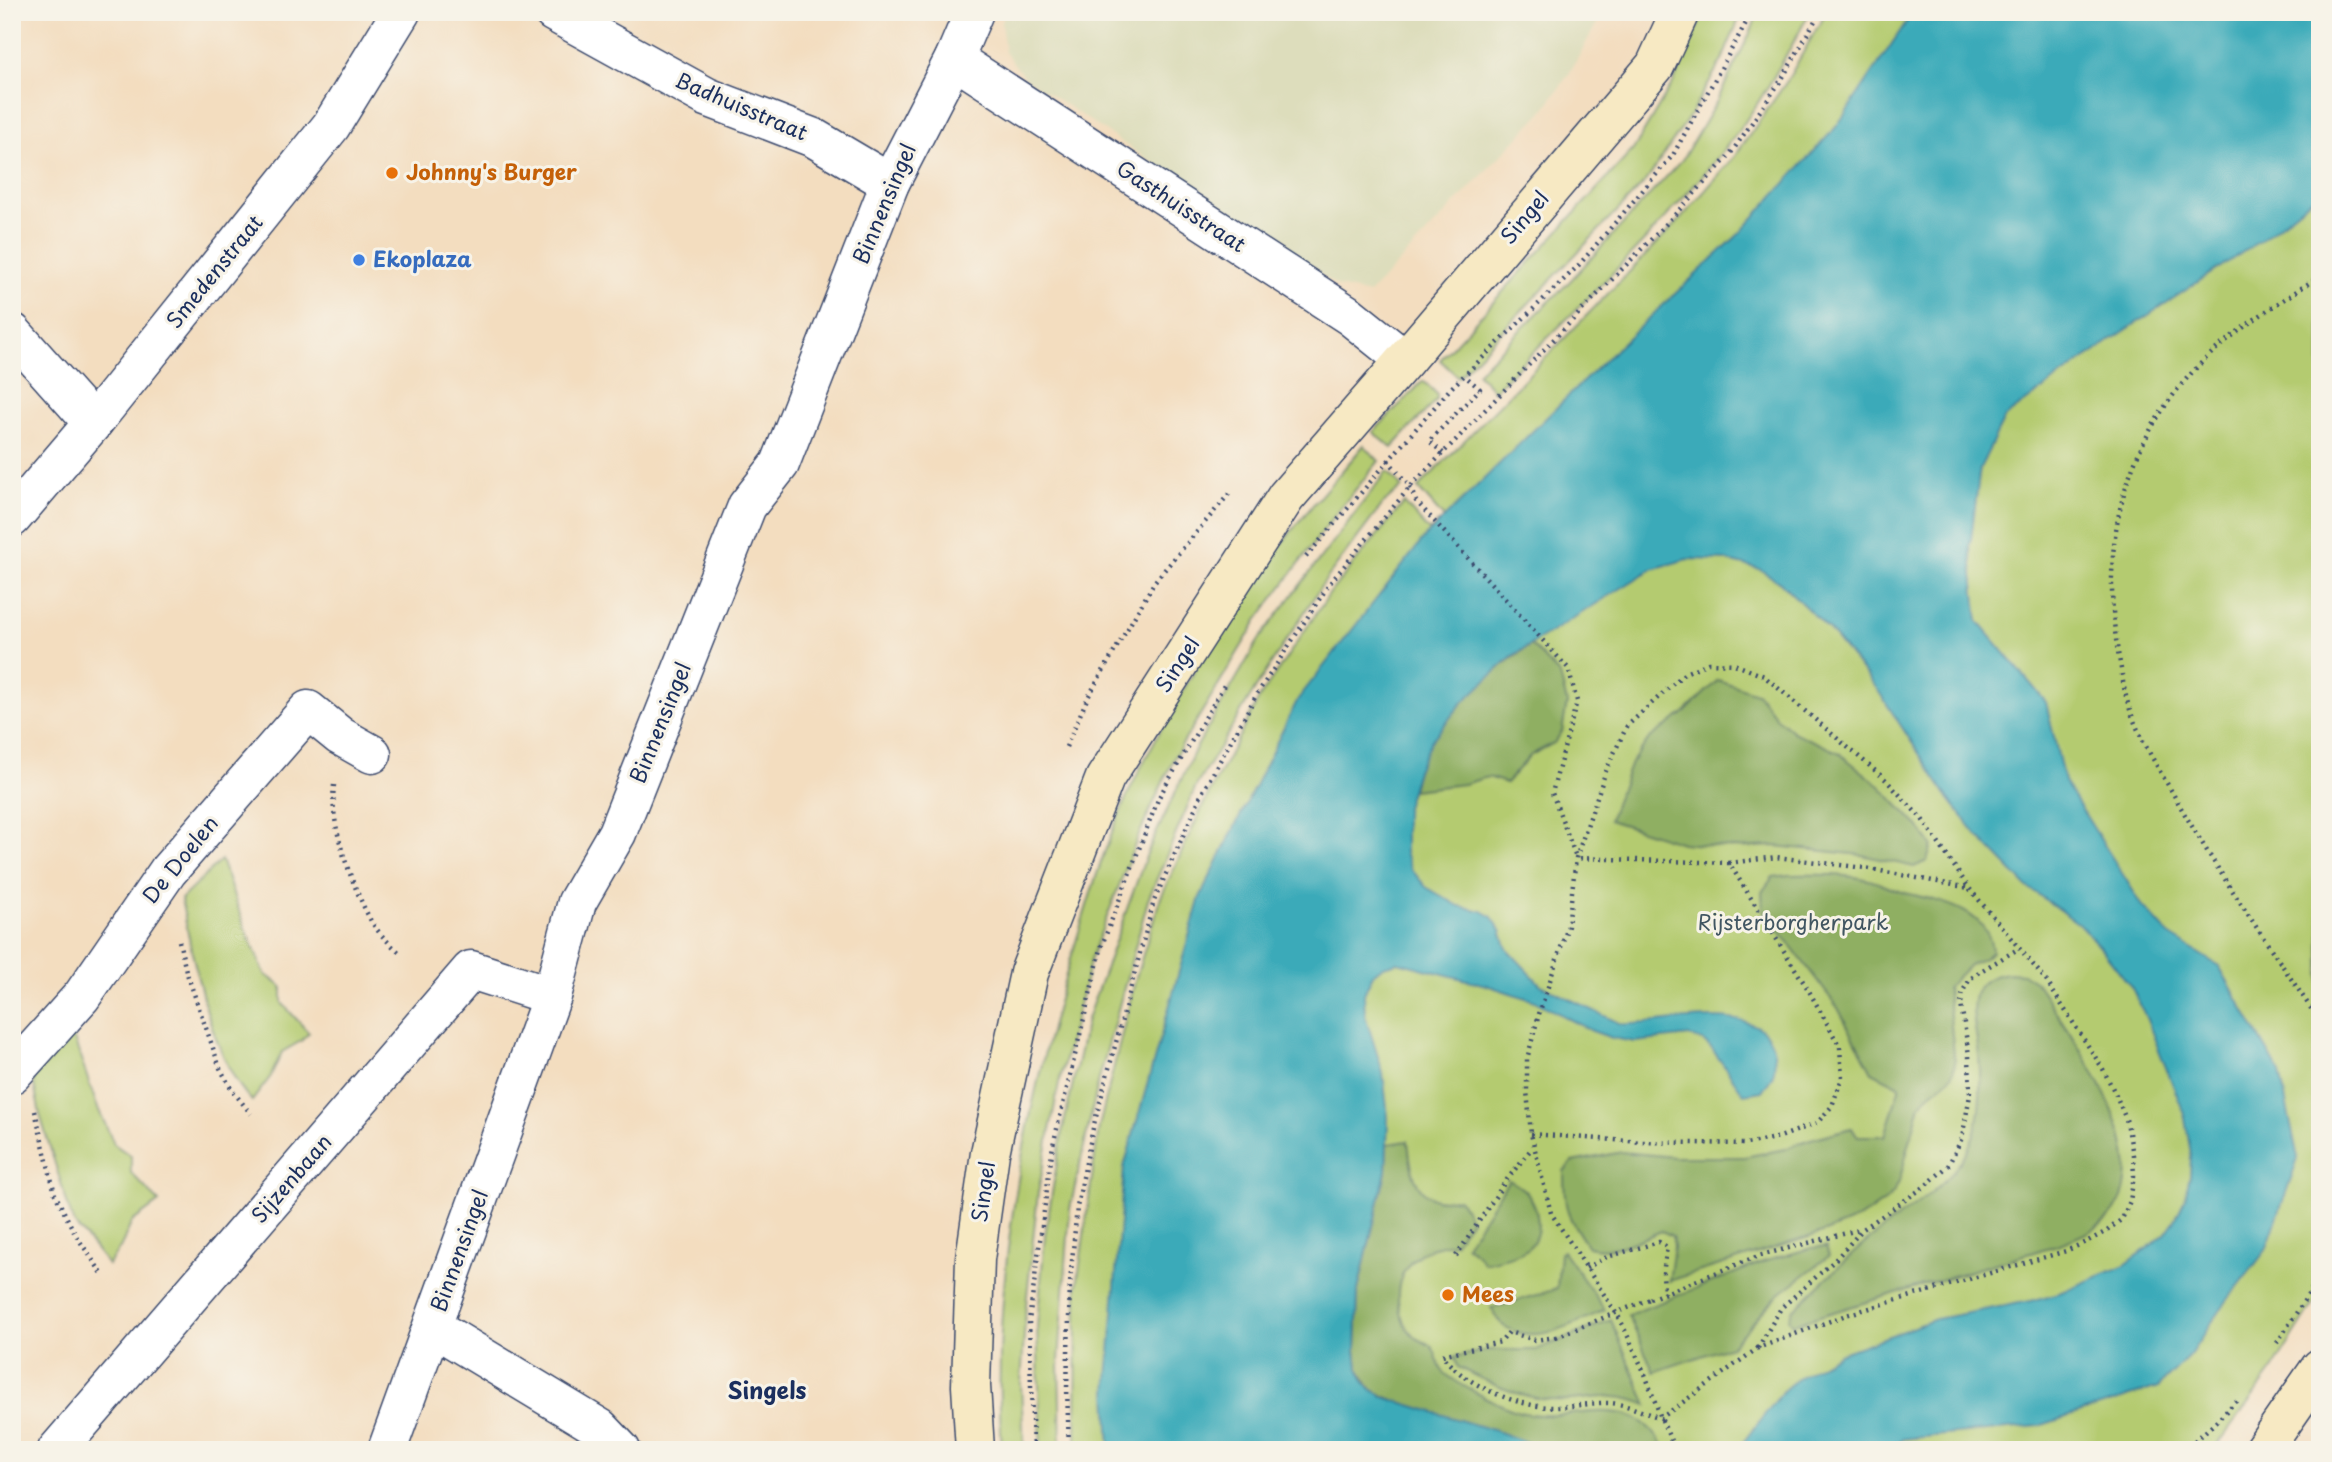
<svg xmlns="http://www.w3.org/2000/svg" width="2332" height="1462" viewBox="0 0 2332 1462" font-family="'Playpen Sans',sans-serif">
	<style>
		.built { fill: #ddddbc }
		.green { fill: #b4cb70; stroke: #687d67; stroke-width: 2 }
		.forest { fill: #8faf62; stroke: #556f60; stroke-width: 2 }
		.water { fill: #3aaab9; stroke: #2a6c8c; stroke-width: 2 }
		.lines { fill: none; stroke-linecap: round; stroke-linejoin: round }
		.street-casing { stroke: #3b496d; stroke-width: 41 }
		.secondary-casing { stroke: #3b496d; stroke-width: 41 }
		.path { stroke: #3b496d; stroke-width: 4.5; stroke-dasharray: 2 5; stroke-linecap: butt }
		.street { stroke: #fff; stroke-width: 38 }
		.secondary { stroke: #f7e9c3; stroke-width: 38 }
		.path-bridge { stroke: #3b496d; stroke-width: 4.5; stroke-dasharray: 2 5; stroke-linecap: butt }
		.food-dot { fill: #e8710a; stroke: #f7f3e8; stroke-width: 2.5 }
		.shop-dot { fill: #3f7fe0; stroke: #f7f3e8; stroke-width: 2.5 }
		.labels { text-anchor: middle; stroke-width: 6; stroke-linejoin: round; paint-order: stroke }
		.street-label { font-size: 21px; fill: #1b2f5e; stroke: #f7f3e8 }
		.food-label { font-size: 21px; font-weight: bold; fill: #c56008; stroke: #f7f3e8; text-anchor: start }
		.shop-label { font-size: 21px; font-weight: bold; fill: #366cbe; stroke: #f7f3e8; text-anchor: start }
		.park-label { font-size: 21px; fill: #415662; stroke: #f7f3e8 }
		.neighbourhood-label { font-size: 23px; font-weight: bold; fill: #1b2f5e; stroke: #f7f3e8 }
	</style>
	<rect width="100%" height="100%" fill="#f7f3e8"/>
	<filter id="ink" filterUnits="userSpaceOnUse"><feTurbulence type="fractalNoise" baseFrequency=".0143" numOctaves="2"/><feDisplacementMap in="SourceGraphic" scale="14" xChannelSelector="R" yChannelSelector="G"/><feConvolveMatrix kernelMatrix="1 2 1 2 8 2 1 2 1" color-interpolation-filters="sRGB"/></filter>
	<filter id="wash" filterUnits="userSpaceOnUse"><feTurbulence type="fractalNoise" baseFrequency=".00686" numOctaves="4" result="noise"/><feDisplacementMap in="SourceGraphic" scale="28" xChannelSelector="R" yChannelSelector="G"/><feGaussianBlur stdDeviation="1.57" result="paint"/><feColorMatrix in="noise" values="0 0 0 0 0 0 0 0 0 0 0 0 0 0 0 0 0 1.4 0 .05"/><feComposite in="paint" operator="in"/></filter>
	<g filter="url(#wash)">
		<rect width="100%" height="100%" fill="#f3ddbf"/>
		<path class="built" d="M 1006,12 L 1603,12 L 1569,74 L 1543,111 L 1369,294 L 1339,287 L 1024,77 L 1005,52 L 1001,23 Z"/>
		<g class="green">
			<path d="M 1704,12 L 1742,12 L 1723,58 L 1689,117 L 1647,180 L 1458,377 L 1440,360 L 1633,150 L 1674,81 Z"/>
			<path d="M 1758,12 L 1810,12 C 1784,60 1757,110 1722,152 C 1653,238 1572,313 1494,391 L 1477,373 L 1570,281 L 1682,160 L 1717,101 L 1752,29 Z"/>
			<path d="M 1826,12 L 2320,12 L 2320,1294 L 2271,1372 L 2214,1450 L 1076,1450 L 1077,1286 L 1099,1127 L 1136,977 L 1160,899 L 1206,799 L 1260,697 L 1332,590 L 1404,503 L 1429,531 L 1444,518 L 1418,488 L 1678,222 L 1735,156 L 1787,81 Z"/>
			<path d="M 1423,381 L 1437,394 L 1437,399 L 1392,448 L 1373,432 Z"/>
			<path d="M 1364,445 L 1379,461 L 1337,512 L 1258,619 L 1174,758 L 1138,837 L 1091,958 L 1059,1083 L 1038,1193 L 1026,1305 L 1021,1383 L 1024,1450 L 1002,1450 C 990,1290 1024,1114 1070,961 C 1085,913 1099,862 1119,815 C 1133,780 1152,745 1171,712 C 1206,648 1247,586 1293,529 C 1316,500 1341,473 1364,445 Z"/>
			<path d="M 1387,471 L 1402,487 L 1383,504 L 1322,585 L 1255,689 L 1196,786 L 1148,900 L 1099,1079 L 1070,1209 L 1059,1361 L 1061,1450 L 1041,1450 L 1037,1326 L 1045,1235 L 1062,1133 L 1087,1019 L 1148,851 L 1196,748 L 1260,638 Z"/>
			<path d="M 221,860 L 248,936 L 265,974 L 282,987 L 282,1003 L 309,1033 L 301,1041 L 282,1052 L 271,1076 L 252,1101 C 210,1058 193,957 181,899 Z"/>
			<path d="M 71,1030 L 97,1106 L 114,1144 L 131,1156 L 131,1173 L 159,1202 L 132,1222 L 121,1246 L 108,1265 L 73,1222 L 40,1115 L 31,1069 Z"/>
		</g>
		<g class="forest">
			<path d="M 1531,645 L 1560,675 L 1567,703 L 1562,732 L 1554,743 L 1531,755 L 1506,783 L 1488,777 L 1464,784 L 1412,790 C 1415,778 1418,765 1423,753 C 1441,717 1497,666 1531,645 Z"/>
			<path d="M 1718,680 L 1757,693 L 1777,718 L 1793,732 L 1838,752 L 1880,786 L 1916,824 L 1932,845 L 1927,861 L 1914,867 L 1862,855 L 1775,846 L 1734,848 L 1682,843 L 1609,820 L 1631,763 L 1650,738 L 1684,713 Z"/>
			<path d="M 1788,875 C 1814,875 1844,873 1869,880 C 1881,883 1893,890 1905,893 C 1938,901 1990,909 1992,952 L 1983,959 L 1969,965 L 1947,987 L 1955,1063 C 1952,1088 1933,1085 1920,1105 L 1899,1182 L 1894,1192 L 1886,1200 L 1860,1218 L 1825,1232 L 1669,1281 L 1674,1246 L 1672,1236 L 1662,1231 C 1637,1240 1615,1254 1588,1247 C 1566,1215 1564,1210 1564,1171 L 1572,1162 L 1622,1152 L 1675,1157 L 1744,1157 L 1785,1149 L 1807,1140 L 1851,1128 L 1858,1136 L 1885,1136 L 1900,1086 L 1872,1072 L 1838,1008 L 1763,909 L 1762,892 L 1773,877 Z"/>
			<path d="M 2010,973 L 2023,974 L 2036,982 C 2069,1034 2164,1155 2111,1215 C 2098,1230 2077,1237 2060,1244 L 1793,1324 L 1789,1319 L 1792,1311 C 1818,1287 1843,1261 1870,1239 C 1906,1209 1954,1186 1972,1140 C 1981,1117 1981,1081 1979,1056 C 1976,1022 1957,977 2010,973 Z"/>
			<path d="M 1408,1141 C 1410,1161 1412,1192 1436,1199 C 1442,1201 1452,1199 1459,1199 L 1471,1220 L 1454,1243 C 1434,1245 1416,1252 1405,1270 C 1393,1289 1397,1319 1413,1335 C 1418,1340 1426,1342 1431,1346 C 1437,1352 1437,1364 1442,1370 C 1451,1382 1500,1405 1516,1411 C 1570,1428 1631,1383 1665,1450 L 1547,1450 L 1404,1405 L 1372,1390 L 1358,1368 L 1356,1350 L 1358,1290 L 1386,1171 L 1387,1144 Z"/>
			<path d="M 1509,1180 C 1516,1184 1522,1187 1527,1193 C 1539,1208 1544,1236 1527,1249 C 1517,1257 1497,1259 1484,1263 L 1476,1253 L 1466,1245 Z"/>
			<path d="M 1826,1247 L 1829,1256 L 1778,1295 L 1731,1346 L 1654,1372 L 1628,1315 L 1763,1262 L 1811,1248 Z"/>
			<path d="M 1563,1251 L 1605,1310 C 1575,1323 1536,1347 1504,1326 C 1499,1322 1495,1314 1491,1308 L 1557,1289 L 1560,1253 Z"/>
			<path d="M 1611,1320 L 1647,1405 C 1608,1388 1588,1403 1550,1400 C 1517,1397 1487,1382 1458,1367 L 1454,1357 L 1490,1350 L 1536,1350 Z"/>
		</g>
		<path class="water" d="M 1913,12 L 2320,12 L 2320,192 L 2261,240 L 2111,340 L 2005,417 L 1980,468 L 1970,546 L 1978,621 L 2046,702 L 2064,781 L 2142,905 L 2169,935 L 2219,966 L 2280,1073 L 2298,1158 L 2266,1250 L 2220,1310 L 2190,1355 L 2158,1387 L 2039,1426 L 1903,1439 L 1886,1450 L 1737,1450 L 1784,1390 L 1799,1377 L 1839,1354 L 1936,1319 L 2030,1301 L 2059,1293 L 2125,1265 L 2145,1250 L 2165,1234 L 2175,1220 L 2185,1199 L 2190,1175 L 2191,1154 L 2184,1113 L 2145,1015 L 2132,988 L 2100,947 L 2079,924 L 2026,886 L 1978,836 L 1948,798 L 1875,686 L 1829,630 L 1782,584 L 1759,569 L 1725,560 L 1688,559 L 1652,569 L 1511,657 L 1462,703 L 1431,741 L 1417,770 L 1405,811 L 1405,852 L 1411,869 L 1426,887 L 1459,906 L 1482,911 L 1491,916 L 1501,930 L 1507,949 L 1541,985 L 1621,1024 C 1656,1027 1768,996 1774,1052 C 1776,1072 1774,1076 1762,1091 L 1744,1094 L 1712,1049 L 1703,1041 L 1690,1036 L 1635,1042 L 1612,1038 L 1592,1031 L 1535,1001 L 1486,985 L 1409,965 L 1398,962 L 1383,966 L 1373,974 L 1364,994 L 1365,1015 L 1383,1073 L 1388,1117 L 1386,1171 L 1358,1290 L 1356,1350 L 1358,1368 L 1364,1381 L 1372,1390 L 1387,1398 L 1499,1432 L 1547,1450 L 1110,1450 L 1107,1392 L 1124,1167 L 1200,897 L 1298,699 L 1425,537 L 1615,350 L 1739,234 L 1837,126 Z"/>
	</g>
	<g filter="url(#ink)">
		<g class="lines">
			<defs>
				<g id="street">
					<path d="M 553,12 L 707,97 L 814,138 L 890,183"/>
					<path d="M 954,59 L 1350,316 L 1405,360"/>
					<path d="M 12,332 L 93,423"/>
					<path d="M 12,518 L 93,423 L 331,126 L 401,12"/>
					<path d="M 12,1074 L 82,996 L 168,871 L 308,710 L 340,736 L 372,754"/>
					<path d="M 433,1327 L 600,1428 L 621,1450"/>
					<path d="M 57,1450 L 471,970 L 552,996"/>
					<path d="M 387,1450 L 552,996 L 577,902 L 617,833 L 747,506 L 780,464 L 890,183 L 954,59 L 974,12"/>
				</g>
				<g id="secondary">
					<path d="M 975,1450 L 971,1386 L 975,1259 L 990,1153 L 1029,973 L 1105,778 L 1286,497 L 1405,360 L 1655,66 L 1680,12"/>
					<path d="M 2263,1450 L 2320,1368"/>
				</g>
			</defs>
			<use href="#street" class="street-casing"/>
			<use href="#secondary" class="secondary-casing"/>
			<g class="path">
				<path d="M 2320,276 C 2272,307 2218,340 2182,384 C 2116,464 2101,558 2119,658 C 2122,672 2123,686 2127,700 C 2137,736 2158,767 2176,799 C 2220,876 2271,948 2320,1022"/>
				<path d="M 1443,453 L 1429,441 L 1480,389 L 1465,376"/>
				<path d="M 1388,460 L 1410,487 L 1416,501 L 1568,668 L 1577,701 L 1552,793 L 1576,857"/>
				<path d="M 1306,557 L 1450,389 L 1578,266 L 1673,155 L 1752,12"/>
				<path d="M 1066,747 L 1087,699 L 1155,581 L 1229,494"/>
				<path d="M 334,785 C 329,826 352,885 371,921 C 379,934 389,943 400,953"/>
				<path d="M 1729,863 L 1776,857 L 1865,868 L 1969,888"/>
				<path d="M 179,941 L 186,971 L 220,1068 L 232,1090 L 251,1114"/>
				<path d="M 35,1111 L 55,1194 L 75,1234 L 103,1275"/>
				<path d="M 1531,1134 L 1641,1142 L 1746,1144 L 1780,1137 L 1817,1123 L 1832,1106 L 1842,1078 L 1840,1047 L 1809,991 L 1729,863 L 1576,858"/>
				<path d="M 1456,1256 L 1505,1182 L 1532,1148"/>
				<path d="M 1586,1268 L 1607,1257 L 1659,1242 L 1667,1247 L 1663,1273 L 1664,1293"/>
				<path d="M 1650,1299 L 1758,1256 L 1862,1229"/>
				<path d="M 1556,1337 L 1535,1340 L 1509,1332 L 1501,1342 L 1442,1355 C 1463,1384 1515,1406 1550,1407 C 1571,1408 1590,1402 1610,1403 C 1627,1404 1644,1413 1661,1418 L 1758,1348 L 1846,1315 L 2066,1251 L 2088,1241 L 2107,1231 L 2122,1219 L 2130,1201 L 2134,1176 L 2133,1155 L 2127,1122 L 2116,1095 L 2103,1069 L 2045,979 L 1969,888 L 1922,819 L 1885,779 L 1764,676 L 1734,664 L 1708,663 L 1685,673 L 1627,726 L 1607,768 L 1576,858 L 1568,926 L 1539,1014 L 1527,1059 L 1527,1091 L 1531,1134 L 1551,1213 L 1620,1319 L 1645,1374 L 1661,1418 L 1675,1450"/>
				<path d="M 2277,1343 L 2320,1276"/>
				<path d="M 1758,1348 L 1781,1308 L 1834,1261 L 1863,1229 L 1924,1187 L 1948,1166 L 1962,1138 L 1970,1095 L 1969,1055 L 1961,1004 L 1963,991 L 1970,979 L 1979,972 L 2018,949"/>
				<path d="M 1033,1450 L 1029,1321 L 1053,1145 L 1102,945 L 1159,797 L 1226,682"/>
				<path d="M 1069,1450 L 1067,1388 L 1070,1283 L 1077,1207 L 1093,1128 L 1154,901 L 1202,793 L 1257,694 L 1330,583 L 1410,487 L 1667,223 L 1729,156 L 1782,79 L 1820,12"/>
				<path d="M 2184,1450 L 2214,1424 L 2238,1399"/>
			</g>
			<use href="#street" class="street"/>
			<use href="#secondary" class="secondary"/>
			<path class="path-bridge" d="M 1556,1337 L 1650,1299"/>
		</g>
	</g>
	<g class="food-dot">
		<circle cx="392" cy="173" r="7"/>
		<circle cx="1448" cy="1295" r="7"/>
	</g>
	<circle class="shop-dot" cx="359" cy="260" r="7"/>
	<g class="labels">
		<g class="street-label">
			<text transform="translate(741 107) rotate(23)" y="7">Badhuisstraat</text>
			<text transform="translate(885 204) rotate(-67)" y="7">Binnensingel</text>
			<text transform="translate(1181 207) rotate(33)" y="7">Gasthuisstraat</text>
			<text transform="translate(1525 218) rotate(-50)" y="7">Singel</text>
			<text transform="translate(215 272) rotate(-51)" y="7">Smedenstraat</text>
			<text transform="translate(1178 665) rotate(-57)" y="7">Singel</text>
			<text transform="translate(661 723) rotate(-68)" y="7">Binnensingel</text>
			<text transform="translate(181 860) rotate(-51)" y="7">De Doelen</text>
			<text transform="translate(292 1179) rotate(-49)" y="7">Sijzenbaan</text>
			<text transform="translate(984 1192) rotate(-82)" y="7">Singel</text>
			<text transform="translate(460 1251) rotate(-70)" y="7">Binnensingel</text>
		</g>
		<g class="food-label">
			<text x="406" y="180">Johnny's Burger</text>
			<text x="1462" y="1302">Mees</text>
		</g>
		<g class="shop-label">
			<text x="373" y="267">Ekoplaza</text>
		</g>
		<g class="park-label">
			<text x="1793" y="930">Rijsterborgherpark</text>
		</g>
		<g class="neighbourhood-label">
			<text x="767" y="1399">Singels</text>
		</g>
	</g>
	<rect width="2332" height="1462" fill="none" stroke="#f7f3e8" stroke-width="42"/>
</svg>
